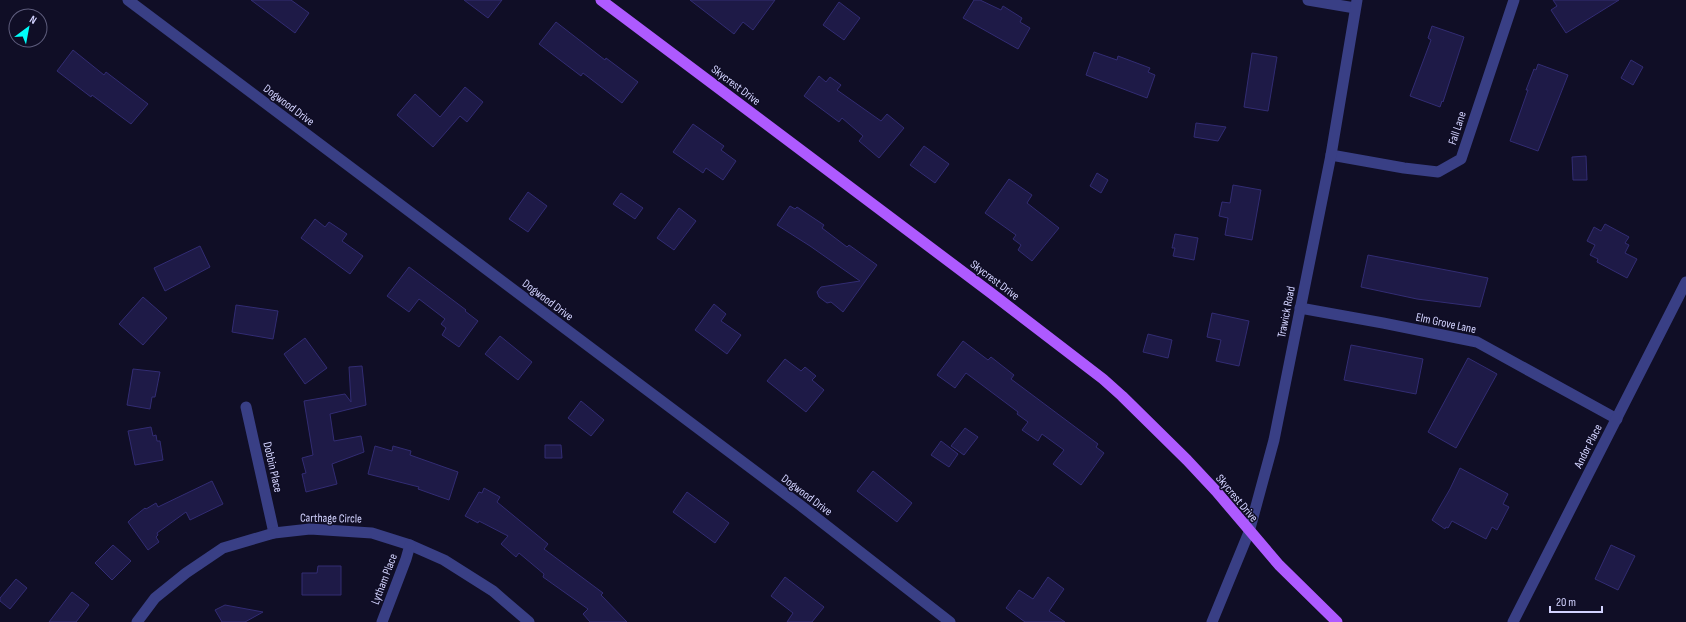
<svg xmlns="http://www.w3.org/2000/svg" width="1686" height="622" viewBox="0 0 1686 622" font-family="'Sofia Sans Condensed',sans-serif">
	<style>
		.building { fill: #1e1a47; stroke: #322c73 }
		.lines { fill: none; stroke-linecap: round; stroke-linejoin: round }
		.minor { stroke: #393f85; stroke-width: 11 }
		.tertiary { stroke: #393f85; stroke-width: 11 }
		.primary { stroke: #ae5aff; stroke-width: 11 }
		.labels { text-anchor: middle; stroke-width: 3; stroke-linejoin: round; paint-order: stroke }
		.street-label { font-size: 12px; fill: #d3d3ff; stroke: #100e26 }
	</style>
	<rect width="100%" height="100%" fill="#100e26"/>
	<g class="building">
		<path d="M 251,0 L 291,0 L 309,13 L 295,33 Z"/>
		<path d="M 464,0 L 502,0 L 488,18 Z"/>
		<path d="M 690,0 L 775,0 L 753,30 L 743,22 L 734,34 Z"/>
		<path d="M 974,0 L 980,0 L 1001,10 L 1003,6 L 1022,18 L 1020,22 L 1030,28 L 1018,49 L 963,18 Z"/>
		<path d="M 1553,0 L 1619,0 L 1566,33 L 1551,10 L 1557,6 Z"/>
		<path d="M 839,2 L 860,18 L 844,40 L 823,25 Z"/>
		<path d="M 556,22 L 605,60 L 606,58 L 638,82 L 622,103 L 583,73 L 581,76 L 539,44 Z"/>
		<path d="M 1432,26 L 1464,37 L 1443,102 L 1442,101 L 1440,107 L 1410,96 L 1431,40 L 1428,38 Z"/>
		<path d="M 73,50 L 104,75 L 106,72 L 148,104 L 131,124 L 92,95 L 91,97 L 57,71 Z"/>
		<path d="M 1094,52 L 1117,60 L 1118,56 L 1150,68 L 1148,72 L 1155,75 L 1147,98 L 1086,75 Z"/>
		<path d="M 1252,53 L 1277,57 L 1268,111 L 1244,107 Z"/>
		<path d="M 1631,60 L 1643,67 L 1633,85 L 1621,78 Z"/>
		<path d="M 1538,64 L 1568,75 L 1538,151 L 1510,141 L 1528,90 L 1526,90 L 1534,69 L 1536,70 Z"/>
		<path d="M 819,76 L 826,82 L 830,77 L 841,85 L 837,90 L 881,121 L 887,114 L 904,128 L 879,158 L 859,141 L 863,136 L 842,118 L 839,122 L 804,96 Z"/>
		<path d="M 465,87 L 483,102 L 467,122 L 460,116 L 433,147 L 397,115 L 415,94 L 440,117 Z"/>
		<path d="M 1196,123 L 1226,127 L 1218,141 L 1194,137 Z"/>
		<path d="M 693,124 L 724,146 L 721,150 L 736,161 L 723,180 L 706,168 L 703,173 L 673,152 Z"/>
		<path d="M 924,146 L 949,164 L 935,183 L 910,165 Z"/>
		<path d="M 1586,156 L 1587,180 L 1573,180 L 1572,157 Z"/>
		<path d="M 1097,173 L 1108,180 L 1101,193 L 1090,186 Z"/>
		<path d="M 1009,179 L 1032,195 L 1027,203 L 1059,228 L 1032,261 L 1018,250 L 1021,245 L 1013,239 L 1016,235 L 985,213 Z"/>
		<path d="M 1233,185 L 1261,190 L 1252,240 L 1225,235 L 1228,218 L 1219,216 L 1222,202 L 1230,203 Z"/>
		<path d="M 528,192 L 547,206 L 528,232 L 509,219 Z"/>
		<path d="M 621,193 L 643,208 L 635,219 L 613,204 Z"/>
		<path d="M 790,206 L 795,209 L 797,207 L 824,225 L 822,228 L 847,247 L 849,245 L 877,265 L 843,312 L 831,302 L 827,303 L 819,297 L 817,292 L 821,287 L 860,281 L 810,246 L 777,225 Z"/>
		<path d="M 679,208 L 696,221 L 674,250 L 657,238 Z"/>
		<path d="M 315,219 L 325,227 L 329,222 L 347,234 L 342,241 L 363,256 L 350,274 L 301,238 Z"/>
		<path d="M 1605,224 L 1629,237 L 1625,243 L 1629,245 L 1625,253 L 1637,259 L 1627,278 L 1597,262 L 1598,259 L 1590,255 L 1595,245 L 1587,241 L 1594,227 L 1601,231 Z"/>
		<path d="M 1175,234 L 1198,238 L 1194,260 L 1173,256 L 1175,248 L 1172,248 Z"/>
		<path d="M 200,246 L 210,267 L 165,291 L 154,268 Z"/>
		<path d="M 1368,255 L 1488,278 L 1480,307 L 1417,299 L 1361,287 Z"/>
		<path d="M 409,267 L 466,310 L 465,311 L 478,321 L 459,347 L 442,335 L 446,328 L 441,324 L 445,319 L 419,299 L 409,312 L 387,296 Z"/>
		<path d="M 143,297 L 167,318 L 143,345 L 119,324 Z"/>
		<path d="M 714,304 L 726,314 L 721,321 L 741,335 L 727,354 L 695,330 Z"/>
		<path d="M 236,305 L 278,311 L 273,339 L 232,332 Z"/>
		<path d="M 1212,313 L 1249,321 L 1239,366 L 1216,361 L 1221,340 L 1207,337 Z"/>
		<path d="M 1148,334 L 1172,340 L 1168,358 L 1143,352 Z"/>
		<path d="M 500,336 L 532,362 L 518,380 L 485,354 Z"/>
		<path d="M 305,338 L 327,368 L 305,384 L 284,354 Z"/>
		<path d="M 963,341 L 988,360 L 991,357 L 1014,375 L 1011,379 L 1098,444 L 1096,447 L 1104,453 L 1081,485 L 1053,464 L 1064,450 L 1042,434 L 1038,441 L 1022,430 L 1028,422 L 1017,414 L 1018,412 L 966,373 L 955,388 L 937,375 Z"/>
		<path d="M 1351,345 L 1423,359 L 1416,394 L 1344,380 Z"/>
		<path d="M 1468,358 L 1497,374 L 1456,448 L 1428,432 Z"/>
		<path d="M 785,359 L 801,371 L 805,367 L 816,376 L 812,380 L 824,390 L 806,412 L 767,381 Z"/>
		<path d="M 362,366 L 366,405 L 330,414 L 334,441 L 361,436 L 364,452 L 332,464 L 337,484 L 306,492 L 302,474 L 306,473 L 302,458 L 313,455 L 304,401 L 345,394 L 351,402 L 349,367 Z"/>
		<path d="M 133,369 L 160,372 L 155,397 L 152,397 L 150,409 L 127,405 Z"/>
		<path d="M 581,401 L 604,420 L 591,436 L 568,418 Z"/>
		<path d="M 151,427 L 153,436 L 156,435 L 157,441 L 160,441 L 163,460 L 135,465 L 128,431 Z"/>
		<path d="M 965,428 L 978,437 L 964,455 L 951,446 Z"/>
		<path d="M 941,441 L 958,454 L 949,467 L 931,455 Z"/>
		<path d="M 545,445 L 561,445 L 562,458 L 545,458 Z"/>
		<path d="M 375,446 L 392,451 L 393,446 L 411,451 L 410,455 L 458,472 L 449,500 L 418,489 L 419,487 L 368,474 Z"/>
		<path d="M 1460,468 L 1508,494 L 1503,504 L 1509,507 L 1497,530 L 1492,527 L 1486,539 L 1452,521 L 1448,528 L 1446,527 L 1445,529 L 1432,520 L 1450,489 Z"/>
		<path d="M 873,471 L 912,503 L 897,522 L 857,491 Z"/>
		<path d="M 212,481 L 223,504 L 190,520 L 186,512 L 157,533 L 158,535 L 156,537 L 159,542 L 148,550 L 128,522 L 131,519 L 145,508 L 146,509 L 156,503 L 158,507 Z"/>
		<path d="M 484,488 L 500,497 L 497,502 L 548,544 L 544,549 L 603,593 L 601,595 L 627,622 L 590,622 L 583,614 L 588,609 L 543,577 L 544,574 L 519,553 L 516,557 L 501,544 L 508,536 L 479,521 L 478,523 L 465,516 L 479,492 L 482,493 Z"/>
		<path d="M 687,492 L 729,523 L 715,543 L 673,512 Z"/>
		<path d="M 113,545 L 131,561 L 112,580 L 95,563 Z"/>
		<path d="M 1611,545 L 1635,556 L 1618,590 L 1595,579 Z"/>
		<path d="M 318,566 L 341,566 L 341,595 L 302,595 L 302,573 L 317,573 Z"/>
		<path d="M 785,577 L 824,607 L 812,622 L 787,622 L 793,613 L 771,596 Z"/>
		<path d="M 1048,577 L 1064,589 L 1049,611 L 1065,622 L 1025,622 L 1006,608 L 1019,590 L 1033,599 Z"/>
		<path d="M 16,579 L 27,588 L 10,609 L 0,601 L 0,598 Z"/>
		<path d="M 72,592 L 89,605 L 76,622 L 49,622 Z"/>
		<path d="M 225,605 L 263,612 L 245,622 L 222,622 L 215,610 Z"/>
	</g>
	<g class="lines">
		<g class="minor">
			<path d="M 128,0 L 800,505 L 950,622"/>
			<path d="M 1308,0 L 1355,8"/>
			<path d="M 1331,155 L 1404,168 L 1438,172 L 1461,159 L 1514,0"/>
			<path d="M 1300,308 L 1383,323 L 1477,342 L 1617,419"/>
			<path d="M 246,407 L 274,533"/>
			<path d="M 137,622 L 155,598 L 186,573 L 223,548 L 274,533 L 310,529 L 372,533 L 410,545 L 444,560 L 493,591 L 529,622"/>
			<path d="M 382,622 L 406,559 L 410,545"/>
			<path d="M 1513,622 L 1686,282"/>
		</g>
		<path class="tertiary" d="M 1212,622 L 1249,532 L 1274,440 L 1331,155 L 1357,0"/>
		<path class="primary" d="M 601,0 L 991,293 L 1103,379 L 1122,396 L 1187,460 L 1216,491 L 1279,565 L 1337,622"/>
	</g>
	<g class="labels">
		<g class="street-label">
			<text transform="translate(736 85) rotate(37)" y="4">Skycrest Drive</text>
			<text transform="translate(289 105) rotate(37)" y="4">Dogwood Drive</text>
			<text transform="translate(1457 128) rotate(-72)" y="4">Fall Lane</text>
			<text transform="translate(995 280) rotate(37)" y="4">Skycrest Drive</text>
			<text transform="translate(548 300) rotate(37)" y="4">Dogwood Drive</text>
			<text transform="translate(1286 312) rotate(-79)" y="4">Trawick Road</text>
			<text transform="translate(1446 323) rotate(12)" y="4">Elm Grove Lane</text>
			<text transform="translate(1588 446) rotate(-63)" y="4">Andor Place</text>
			<text transform="translate(273 467) rotate(77)" y="4">Dobbin Place</text>
			<text transform="translate(807 495) rotate(37)" y="4">Dogwood Drive</text>
			<text transform="translate(1237 498) rotate(50)" y="4">Skycrest Drive</text>
			<text transform="translate(331 518) rotate(1)" y="4">Carthage Circle</text>
			<text transform="translate(384 579) rotate(-69)" y="4">Lytham Place</text>
		</g>
	</g>
	<g transform="translate(28 28) rotate(32)"><circle r="19" fill="#100e26" stroke="#5e5d7d"/>
	<path d="M0-3L7 15L0 10L-7 15Z" fill="#00fefa"/>
	<text y="-6" font-size="11" font-weight="bold" text-anchor="middle" fill="#d3d3ff">N</text>
	</g>
	<path d="M1550 606v6h52v-6" fill="none" stroke="#d3d3ff" stroke-width="2"/>
	<text x="1556" y="606" font-size="12" fill="#d3d3ff" stroke="#100e26" stroke-width="3" paint-order="stroke">20 m</text>
</svg>
